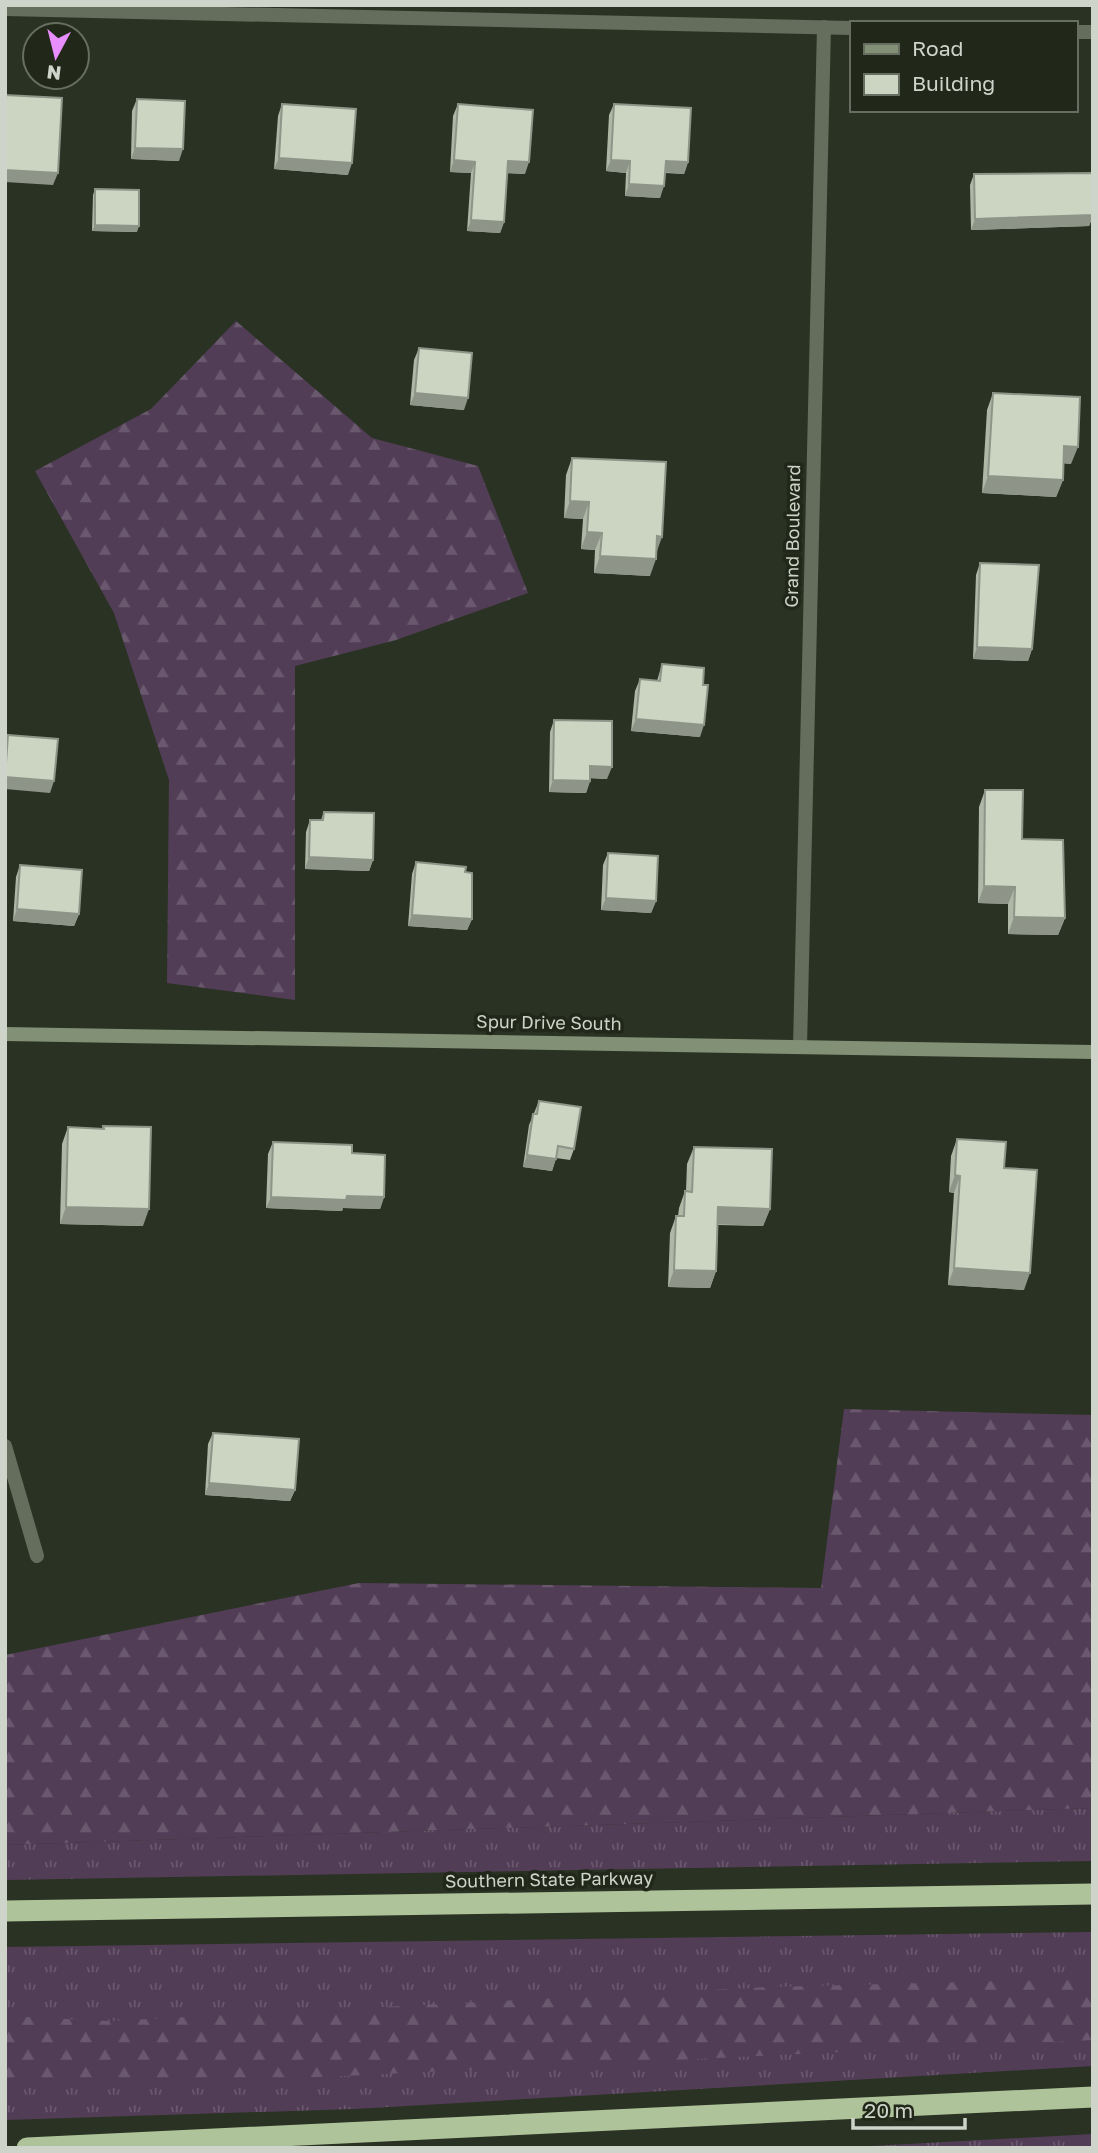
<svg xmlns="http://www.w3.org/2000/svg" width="1098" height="2153" viewBox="0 0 1098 2153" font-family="'Golos Text',sans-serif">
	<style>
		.grass { fill: url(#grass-tufts) }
		.forest { fill: url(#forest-firs) }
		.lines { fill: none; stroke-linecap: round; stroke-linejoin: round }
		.street { stroke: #656d5c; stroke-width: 14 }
		.secondary { stroke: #829075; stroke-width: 14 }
		.highway { stroke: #aec399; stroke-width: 21 }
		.wall { fill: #afb7a7 }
		.shaded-wall { fill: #8e9588 }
		.building { fill: #cbd5c2; stroke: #8e9588; stroke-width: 2 }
		.labels { text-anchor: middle; stroke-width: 7; stroke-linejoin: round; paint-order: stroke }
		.street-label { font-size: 18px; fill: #cfd4ca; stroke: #212819 }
	</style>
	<defs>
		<pattern id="grass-tufts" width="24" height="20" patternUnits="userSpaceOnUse" patternTransform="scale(1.75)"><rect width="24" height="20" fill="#523d57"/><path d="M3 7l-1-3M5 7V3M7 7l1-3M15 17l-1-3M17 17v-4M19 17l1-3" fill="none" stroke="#6a586e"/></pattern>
		<pattern id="forest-firs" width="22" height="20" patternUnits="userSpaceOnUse" patternTransform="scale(1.75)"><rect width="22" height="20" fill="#523d57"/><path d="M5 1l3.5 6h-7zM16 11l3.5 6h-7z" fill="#6a586e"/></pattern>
	</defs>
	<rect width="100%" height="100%" fill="#2a3223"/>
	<g class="grass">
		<path d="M 1093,1808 L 1093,1861 L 5,1880 L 5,1845 Z"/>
		<path d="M 1093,1932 L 1093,2066 L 354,2109 L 5,2120 L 5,1947 Z"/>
		<path d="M 1093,2134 L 1093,2148 L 834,2148 Z"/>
	</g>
	<g class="forest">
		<path d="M 236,321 L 372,438 L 478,466 L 528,593 L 396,640 L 295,666 L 295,1000 L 167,983 L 169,780 L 114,613 L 35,471 L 151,409 Z"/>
		<path d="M 844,1409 L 1093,1415 L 1093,1808 L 5,1845 L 5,1655 L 359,1583 L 821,1588 Z"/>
		<path d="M 1093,1979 L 1093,2040 L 217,2082 L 5,2080 L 5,2016 L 108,2021 L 771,1987 Z"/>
	</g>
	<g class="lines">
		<g class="street">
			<path d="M 5,9 L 851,28"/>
			<path d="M 1075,32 L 1093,32"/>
			<path d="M 800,1047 L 824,27"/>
			<path d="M 5,1446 L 37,1556"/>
		</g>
		<path class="secondary" d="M 5,1034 L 1093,1052"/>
		<g class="highway">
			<path d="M 5,1911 L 1093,1894"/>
			<path d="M 27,2148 L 1093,2097"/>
		</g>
	</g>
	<g class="wall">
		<path d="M 137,99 L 179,161 L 131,159 L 132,111 Z"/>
		<path d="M 282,104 L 348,175 L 274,169 L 278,116 Z"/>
		<path d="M 458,104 L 525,174 L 507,173 L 504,222 L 500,233 L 467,231 L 471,173 L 450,172 L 453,116 Z"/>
		<path d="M 614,104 L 688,162 L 684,174 L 665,173 L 660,198 L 625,196 L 626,173 L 606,171 L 609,115 Z"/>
		<path d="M 1093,173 L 1093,217 L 1089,226 L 971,230 L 970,185 L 974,174 Z"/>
		<path d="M 95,189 L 137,232 L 92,231 L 93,195 Z"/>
		<path d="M 419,348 L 464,410 L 410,405 L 414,360 Z"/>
		<path d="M 993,393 L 1071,464 L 1064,463 L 1063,480 L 1056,497 L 982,493 L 987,410 Z"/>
		<path d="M 572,458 L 650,576 L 594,573 L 595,550 L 581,549 L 583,519 L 564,518 L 566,475 Z"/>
		<path d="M 980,563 L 1032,649 L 1028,661 L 973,659 L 976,575 Z"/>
		<path d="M 662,664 L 703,685 L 700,737 L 631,731 L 635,691 L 640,679 L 657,681 Z"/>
		<path d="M 554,720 L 607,779 L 590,778 L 590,781 L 586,793 L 549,792 L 550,732 Z"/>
		<path d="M 985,790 L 1022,839 L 1065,918 L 1058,935 L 1008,934 L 1008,904 L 978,903 L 979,807 Z"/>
		<path d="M 324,812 L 373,860 L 369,871 L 305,869 L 306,832 L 310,820 L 321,820 Z"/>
		<path d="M 608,853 L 656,901 L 651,913 L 601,910 L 603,865 Z"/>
		<path d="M 416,862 L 465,872 L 472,919 L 467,930 L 408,926 L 412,874 Z"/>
		<path d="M 20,865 L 79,914 L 74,926 L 13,921 L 16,877 Z"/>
		<path d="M 539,1101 L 574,1149 L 570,1160 L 556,1158 L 552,1171 L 523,1167 L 529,1125 Z"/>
		<path d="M 103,1126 L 143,1226 L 60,1224 L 62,1144 L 68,1127 L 102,1129 Z"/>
		<path d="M 957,1139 L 1004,1168 L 1024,1290 L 948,1285 L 954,1193 L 949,1192 L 951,1156 Z"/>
		<path d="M 273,1142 L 352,1153 L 384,1197 L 380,1209 L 343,1208 L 342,1211 L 266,1208 L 268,1154 Z"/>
		<path d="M 694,1147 L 770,1209 L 763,1226 L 718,1225 L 716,1271 L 710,1288 L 668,1287 L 670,1233 L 676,1216 L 678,1216 L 679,1208 L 685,1191 L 686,1191 L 687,1164 Z"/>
		<path d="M 213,1433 L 295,1490 L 290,1501 L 205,1495 L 208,1444 Z"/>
	</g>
	<g class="shaded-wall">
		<path d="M 135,148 L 183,149 L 179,161 L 131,159 Z"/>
		<path d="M 279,158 L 352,163 L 348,175 L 274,169 Z"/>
		<path d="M 454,160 L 475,162 L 471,173 L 450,172 Z"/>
		<path d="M 611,160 L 630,161 L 626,173 L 606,171 Z"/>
		<path d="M 508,161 L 529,162 L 525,174 L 504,173 Z"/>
		<path d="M 666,161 L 688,162 L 684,174 L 661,172 Z"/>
		<path d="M 5,170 L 58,173 L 53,185 L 5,182 Z"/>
		<path d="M 629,184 L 664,186 L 660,198 L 625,196 Z"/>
		<path d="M 1093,215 L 1089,226 L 971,230 L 975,219 Z"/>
		<path d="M 471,220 L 504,222 L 500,233 L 467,231 Z"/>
		<path d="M 95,225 L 139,226 L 137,232 L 92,231 Z"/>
		<path d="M 415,393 L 468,398 L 464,410 L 410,405 Z"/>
		<path d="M 1064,446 L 1078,447 L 1071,464 L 1058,463 Z"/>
		<path d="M 988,476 L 1063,480 L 1056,497 L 982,493 Z"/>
		<path d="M 570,501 L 589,502 L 583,519 L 564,518 Z"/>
		<path d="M 587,532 L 602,533 L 595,550 L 581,549 Z"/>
		<path d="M 657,536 L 662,537 L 656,554 Z"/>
		<path d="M 600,556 L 656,559 L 650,576 L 594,573 Z"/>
		<path d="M 977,647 L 1032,649 L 1028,661 L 973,659 Z"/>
		<path d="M 636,719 L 704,725 L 700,737 L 631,731 Z"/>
		<path d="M 590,766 L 612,767 L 607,779 L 586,778 Z"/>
		<path d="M 5,777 L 54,781 L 50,793 L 5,789 Z"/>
		<path d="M 553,780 L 590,781 L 586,793 L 549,792 Z"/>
		<path d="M 309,857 L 373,860 L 369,871 L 305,869 Z"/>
		<path d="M 984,886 L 1015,887 L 1008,904 L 978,903 Z"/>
		<path d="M 606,898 L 656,901 L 651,913 L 601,910 Z"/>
		<path d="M 17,909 L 79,914 L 74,926 L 13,921 Z"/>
		<path d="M 412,915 L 472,919 L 467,930 L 408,926 Z"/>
		<path d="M 1014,917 L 1065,918 L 1058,935 L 1008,934 Z"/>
		<path d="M 527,1155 L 556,1159 L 552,1171 L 523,1167 Z"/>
		<path d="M 955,1175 L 960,1176 L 954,1193 L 949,1192 Z"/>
		<path d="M 347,1196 L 384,1197 L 380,1209 L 343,1208 L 342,1211 L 266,1208 L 271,1197 Z"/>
		<path d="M 66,1207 L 149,1209 L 143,1226 L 60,1224 Z"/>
		<path d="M 718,1207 L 770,1209 L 763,1226 L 712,1224 Z"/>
		<path d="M 954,1268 L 1030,1273 L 1024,1290 L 948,1285 Z"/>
		<path d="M 674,1270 L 716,1271 L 710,1288 L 668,1287 Z"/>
		<path d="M 209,1483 L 295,1490 L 290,1501 L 205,1495 Z"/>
	</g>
	<g class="building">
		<path d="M 5,95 L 62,98 L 58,173 L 5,170 Z"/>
		<path d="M 137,99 L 185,101 L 183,149 L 135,148 Z"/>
		<path d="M 282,104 L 356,109 L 352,163 L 279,158 Z"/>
		<path d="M 458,104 L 533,110 L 529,162 L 508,161 L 504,222 L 471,220 L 475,162 L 454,160 Z"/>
		<path d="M 614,104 L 691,108 L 688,162 L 666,161 L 664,186 L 629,184 L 630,161 L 611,160 Z"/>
		<path d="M 1093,173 L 1093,215 L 975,219 L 974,174 Z"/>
		<path d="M 95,189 L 139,190 L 139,226 L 95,225 Z"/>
		<path d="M 419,348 L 472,353 L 468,398 L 415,393 Z"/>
		<path d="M 993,393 L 1080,397 L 1078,447 L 1064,446 L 1063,480 L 988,476 Z"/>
		<path d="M 572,458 L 666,462 L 662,537 L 657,536 L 656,559 L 600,556 L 602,533 L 587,532 L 589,502 L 570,501 Z"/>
		<path d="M 980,563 L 1039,565 L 1032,649 L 977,647 Z"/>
		<path d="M 662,664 L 704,668 L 703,685 L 708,685 L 704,725 L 636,719 L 640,679 L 660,681 Z"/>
		<path d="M 554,720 L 612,721 L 612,767 L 590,766 L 590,781 L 553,780 Z"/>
		<path d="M 8,735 L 58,739 L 54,781 L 5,777 Z"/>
		<path d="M 985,790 L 1023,790 L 1022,839 L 1063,840 L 1065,918 L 1014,917 L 1015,887 L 984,886 Z"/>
		<path d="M 324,812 L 374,813 L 373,860 L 309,857 L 310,820 L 323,820 Z"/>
		<path d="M 608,853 L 658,856 L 656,901 L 606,898 Z"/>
		<path d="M 416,862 L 466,867 L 465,872 L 472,873 L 472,919 L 412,915 Z"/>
		<path d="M 20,865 L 82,870 L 79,914 L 17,909 Z"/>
		<path d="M 539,1101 L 581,1107 L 574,1149 L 558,1146 L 556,1159 L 527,1155 L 533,1114 L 537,1114 Z"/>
		<path d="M 103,1126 L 151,1127 L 149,1209 L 66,1207 L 68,1127 L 104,1129 Z"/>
		<path d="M 957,1139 L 1006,1142 L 1004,1168 L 1037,1170 L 1030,1273 L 954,1268 L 960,1176 L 955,1175 Z"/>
		<path d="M 273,1142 L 352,1145 L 352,1153 L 385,1155 L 384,1197 L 347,1196 L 346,1200 L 271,1197 Z"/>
		<path d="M 694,1147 L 772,1149 L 770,1209 L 718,1207 L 716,1271 L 674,1270 L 676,1216 L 684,1216 L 685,1191 L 692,1192 Z"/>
		<path d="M 213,1433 L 299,1439 L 295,1490 L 209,1483 Z"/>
	</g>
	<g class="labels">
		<g class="street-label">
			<text transform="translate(793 536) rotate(-89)" y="6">Grand Boulevard</text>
			<text transform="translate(549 1023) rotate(1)" y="6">Spur Drive South</text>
			<text transform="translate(549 1880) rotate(-1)" y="6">Southern State Parkway</text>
		</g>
	</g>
	<rect width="1098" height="2153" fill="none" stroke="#cfd4ca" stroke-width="14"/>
	<rect x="850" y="21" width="228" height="91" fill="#212819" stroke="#676d60" stroke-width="2"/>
	<rect x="864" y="44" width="35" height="10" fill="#829075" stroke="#676d60" stroke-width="2"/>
	<text x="912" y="56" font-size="21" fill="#cfd4ca">Road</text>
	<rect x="864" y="74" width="35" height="21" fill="#cbd5c2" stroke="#676d60" stroke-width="2"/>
	<text x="912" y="91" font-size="21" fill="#cfd4ca">Building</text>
	<g transform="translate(56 56) rotate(187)"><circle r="33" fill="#212819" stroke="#676d60" stroke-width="2"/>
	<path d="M0-5L12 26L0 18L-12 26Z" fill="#e98efe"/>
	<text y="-10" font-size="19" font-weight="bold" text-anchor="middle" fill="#cfd4ca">N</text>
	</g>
	<path d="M853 2118v10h112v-10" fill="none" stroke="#cfd4ca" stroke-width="3.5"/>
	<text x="864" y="2118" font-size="21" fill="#cfd4ca" stroke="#212819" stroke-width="5" paint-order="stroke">20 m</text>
</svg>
